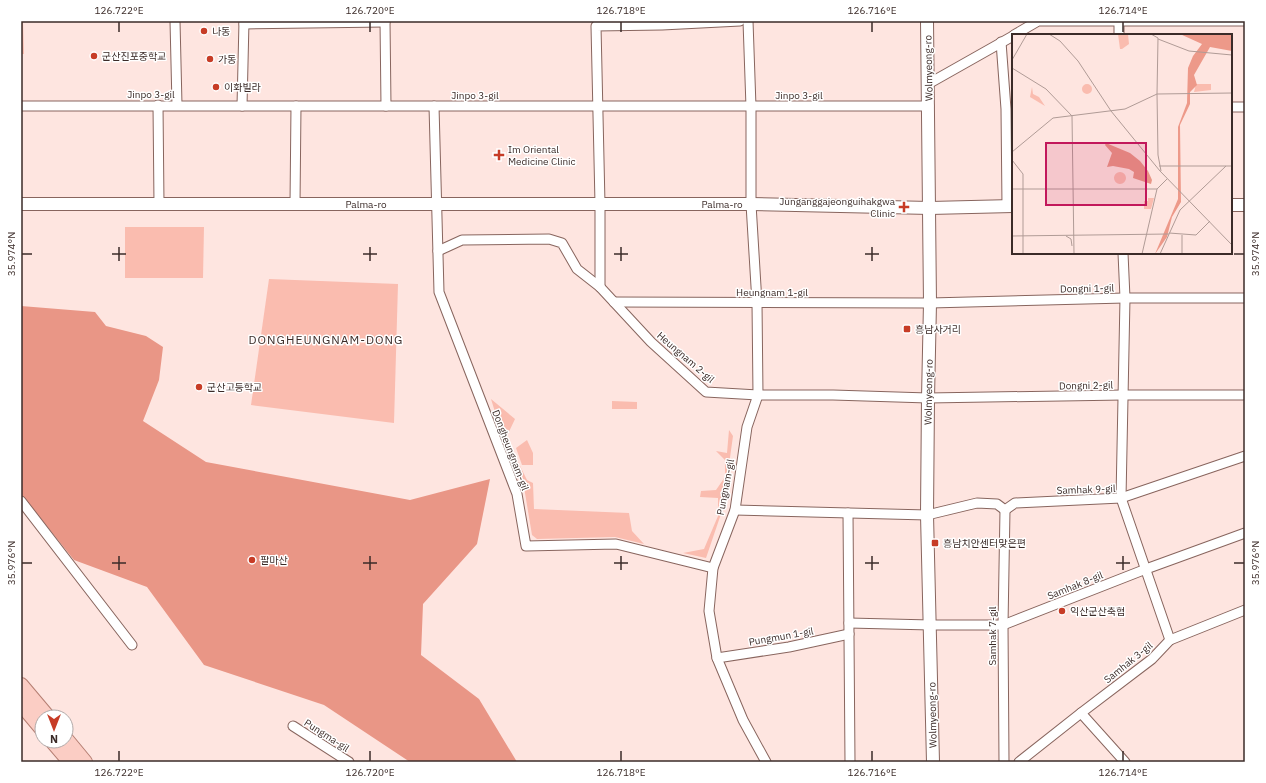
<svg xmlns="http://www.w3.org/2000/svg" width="1266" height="783" viewBox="0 0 1266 783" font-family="'IBM Plex Sans','Noto Sans KR',sans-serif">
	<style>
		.green { fill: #fabcaf }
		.forest { fill: #e99686 }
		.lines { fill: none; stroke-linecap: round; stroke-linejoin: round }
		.street-casing { stroke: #88655e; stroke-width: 11 }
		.secondary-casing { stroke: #88655e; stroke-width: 14 }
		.primary-casing { stroke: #b67f73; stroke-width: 16 }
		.street { stroke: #fff; stroke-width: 9 }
		.secondary { stroke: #fff; stroke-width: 12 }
		.primary { stroke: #fbcdc4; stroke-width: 14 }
		.ticks { fill: none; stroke: #3b2b28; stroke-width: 1.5 }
		.poi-dot { fill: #c73c26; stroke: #fff; stroke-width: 1.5 }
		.labels { text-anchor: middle; stroke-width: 3; stroke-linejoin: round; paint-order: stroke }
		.poi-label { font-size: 10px; fill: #3b2b28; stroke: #fff; text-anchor: start }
		.street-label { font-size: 10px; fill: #3b2b28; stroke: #fff }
		.quarter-label { font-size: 12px; letter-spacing: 1px; fill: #3b2b28; stroke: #fff }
		.inset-road { fill: none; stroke: #b09b96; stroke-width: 1 }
		.view { fill: #c2185b; fill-opacity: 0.15; stroke: #c2185b; stroke-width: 2 }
		.inset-edge { fill: none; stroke: #3b2b28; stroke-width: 2 }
		.neatline { fill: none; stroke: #3b2b28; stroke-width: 1.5 }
		.ticks-label { font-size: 10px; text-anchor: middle; fill: #3b2b28 }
	</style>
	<rect width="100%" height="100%" fill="#fee5e0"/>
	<g class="green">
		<path d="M 21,21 L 23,21 L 24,54 L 21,54 Z"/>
		<path d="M 125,227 L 204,227 L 203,278 L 125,278 Z"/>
		<path d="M 269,279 L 398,284 L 394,423 L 251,405 Z"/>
		<path d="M 491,399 L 515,419 L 506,438 L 527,480 L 533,483 L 534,509 L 629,513 L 632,531 L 644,544 L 615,537 L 537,539 L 532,535 L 524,487 L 503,438 Z"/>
		<path d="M 612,401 L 637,402 L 637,409 L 612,409 Z"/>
		<path d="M 729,430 L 733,436 L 723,508 L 706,558 L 683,553 L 704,549 L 718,516 L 718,498 L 700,497 L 701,491 L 716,490 L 725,477 L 725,460 L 716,451 L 727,453 Z"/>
		<path d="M 527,440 L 533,453 L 533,465 L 522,465 L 516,448 Z"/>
	</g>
	<path class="forest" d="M 21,306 L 95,312 L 106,326 L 146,336 L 163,347 L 159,380 L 143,421 L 206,462 L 410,500 L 490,479 L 477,544 L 423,604 L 421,655 L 479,699 L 517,762 L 410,762 L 324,705 L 204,665 L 147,587 L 74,560 L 21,494 Z"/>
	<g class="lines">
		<defs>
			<g id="street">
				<path d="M 175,21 L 177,105"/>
				<path d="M 385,21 L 386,106"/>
				<path d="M 748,21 L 751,107 L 751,204 L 757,303 L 758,395 L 747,427 L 735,510 L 713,568 L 709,611 L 717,658 L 743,720 L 766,762"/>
				<path d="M 1119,21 L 1119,35"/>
				<path d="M 244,24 L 385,22"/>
				<path d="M 1014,35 L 1038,21 L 1245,21"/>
				<path d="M 1001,42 L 1006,109 L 1007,206"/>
				<path d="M 928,84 L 1013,36"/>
				<path d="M 158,105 L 159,204"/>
				<path d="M 21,106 L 929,106"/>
				<path d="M 242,106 L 244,21"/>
				<path d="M 434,106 L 439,292 L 517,494 L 526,546 L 616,544 L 713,568"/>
				<path d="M 1231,107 L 1245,107"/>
				<path d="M 295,204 L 296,106"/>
				<path d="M 438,251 L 462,240 L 549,239 L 562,243 L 577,269 L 600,287 L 651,342 L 706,392 L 758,395 L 833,395 L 928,398 L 1123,395 L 1245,395"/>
				<path d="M 1123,253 L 1125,298 L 1121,498 L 1170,640"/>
				<path d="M 600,287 L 600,204 L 596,26 L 662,25 L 740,21"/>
				<path d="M 614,302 L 930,303 L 1125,298 L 1245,298"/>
				<path d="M 21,501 L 132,645"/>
				<path d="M 735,510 L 927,515 L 977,503 L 997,504 L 1005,510"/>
				<path d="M 1005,510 L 1015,503 L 1121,498 L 1245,456"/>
				<path d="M 848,513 L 850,762"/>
				<path d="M 849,623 L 931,625 L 1003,625 L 1146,569 L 1245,533"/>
				<path d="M 717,658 L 789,647 L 849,634"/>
				<path d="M 1081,713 L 1125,762"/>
				<path d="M 293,726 L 349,762"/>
				<path d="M 1004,762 L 1003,625 L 1005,510"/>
				<path d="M 1019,762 L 1081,713 L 1152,659 L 1170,640 L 1245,610"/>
			</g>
			<g id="secondary">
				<path d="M 927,21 L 930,303 L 928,398 L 927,515 L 933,762"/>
				<path d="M 21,204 L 751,204 L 930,208 L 1013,206"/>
				<path d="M 1231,205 L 1245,205"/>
			</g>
			<g id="primary">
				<path d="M 21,685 L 48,717"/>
				<path d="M 21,704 L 42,729"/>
				<path d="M 66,739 L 85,762"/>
				<path d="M 52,741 L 70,762"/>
			</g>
		</defs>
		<use href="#street" class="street-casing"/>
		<use href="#secondary" class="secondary-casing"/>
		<use href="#primary" class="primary-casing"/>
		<use href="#street" class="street"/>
		<use href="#secondary" class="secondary"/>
		<use href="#primary" class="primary"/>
	</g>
	<path class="ticks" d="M 119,22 L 119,32M 370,22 L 370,32M 621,22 L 621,32M 872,22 L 872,32M 1123,22 L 1123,32M 119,247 L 119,261M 370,247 L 370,261M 621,247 L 621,261M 872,247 L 872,261M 22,254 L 32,254M 112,254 L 126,254M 363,254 L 377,254M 614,254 L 628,254M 865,254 L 879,254M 1234,254 L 1244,254M 119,556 L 119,570M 370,556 L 370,570M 621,556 L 621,570M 872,556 L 872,570M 1123,556 L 1123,570M 22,563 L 32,563M 112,563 L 126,563M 363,563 L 377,563M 614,563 L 628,563M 865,563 L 879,563M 1116,563 L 1130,563M 1234,563 L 1244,563M 119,751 L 119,761M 370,751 L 370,761M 621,751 L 621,761M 872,751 L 872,761M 1123,751 L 1123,761"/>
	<g class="poi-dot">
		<circle cx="204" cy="31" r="4"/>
		<circle cx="94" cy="56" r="4"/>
		<circle cx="210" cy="59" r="4"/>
		<circle cx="216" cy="87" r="4"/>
		<path d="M497 149h4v4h4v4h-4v4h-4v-4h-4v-4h4z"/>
		<path d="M902 201h4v4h4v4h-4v4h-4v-4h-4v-4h4z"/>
		<rect x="903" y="325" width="8" height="8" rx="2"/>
		<circle cx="199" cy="387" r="4"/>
		<rect x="931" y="539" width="8" height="8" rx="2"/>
		<circle cx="252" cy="560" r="4"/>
		<circle cx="1062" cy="611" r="4"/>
	</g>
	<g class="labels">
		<g class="poi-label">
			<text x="212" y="35">나동</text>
			<text x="102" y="60">군산진포중학교</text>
			<text x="218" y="63">가동</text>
			<text x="224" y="91">이화빌라</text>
			<text x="508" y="153">Im Oriental<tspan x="508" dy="12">Medicine Clinic</tspan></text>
			<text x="895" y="205" text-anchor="end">Junganggajeonguihakgwa<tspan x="895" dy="12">Clinic</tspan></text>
			<text x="915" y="333">흥남사거리</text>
			<text x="207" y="391">군산고등학교</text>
			<text x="943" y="547">흥남치안센터맞은편</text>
			<text x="260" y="564">팔마산</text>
			<text x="1070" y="615">익산군산축협</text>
		</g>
		<g class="street-label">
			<text transform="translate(928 68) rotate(-91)" y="4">Wolmyeong-ro</text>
			<text x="151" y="98">Jinpo 3-gil</text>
			<text x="475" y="99">Jinpo 3-gil</text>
			<text x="799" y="99">Jinpo 3-gil</text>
			<text x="366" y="208">Palma-ro</text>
			<text x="722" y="208">Palma-ro</text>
			<text transform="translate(1087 288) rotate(-1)" y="4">Dongni 1-gil</text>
			<text x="772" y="296">Heungnam 1-gil</text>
			<text transform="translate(686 357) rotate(41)" y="4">Heungnam 2-gil</text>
			<text transform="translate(1086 385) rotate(-1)" y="4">Dongni 2-gil</text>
			<text transform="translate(928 392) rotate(-89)" y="4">Wolmyeong-ro</text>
			<text transform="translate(511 450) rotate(69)" y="4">Dongheungnam-gil</text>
			<text transform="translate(725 487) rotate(-79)" y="4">Pungnam-gil</text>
			<text transform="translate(1086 489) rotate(-2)" y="4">Samhak 9-gil</text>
			<text transform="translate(1075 585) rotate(-22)" y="4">Samhak 8-gil</text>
			<text transform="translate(781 636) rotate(-10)" y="4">Pungmun 1-gil</text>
			<text transform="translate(992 636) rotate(-90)" y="4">Samhak 7-gil</text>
			<text transform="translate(1128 662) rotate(-39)" y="4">Samhak 3-gil</text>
			<text transform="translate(932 715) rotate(-91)" y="4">Wolmyeong-ro</text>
			<text transform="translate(327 735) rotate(33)" y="4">Pungma-gil</text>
		</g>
		<g class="quarter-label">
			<text x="326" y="344">DONGHEUNGNAM-DONG</text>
		</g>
	</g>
	<g transform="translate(1012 34)">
		<rect width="220" height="220" fill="#fee5e0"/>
		<path d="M 106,0 L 116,0 L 117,10 L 110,15 L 108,15 ZM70 55a5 5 0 1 1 10 0a5 5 0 1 1-10 0ZM 184,50 L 199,50 L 199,56 L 182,58 ZM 20,53 L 21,60 L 27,63 L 33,72 L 18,63 ZM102 144a6 6 0 1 1 12 0a6 6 0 1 1-12 0ZM 136,164 L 142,164 L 139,175 L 132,175 L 132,167 L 136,167 Z" fill="#fabcaf"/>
		<path d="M 94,109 L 118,119 L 128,127 L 136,137 L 140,146 L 139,150 L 121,144 L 122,138 L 117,135 L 101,132 L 95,133 L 100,119 L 93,111 Z" fill="#e99686"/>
		<path d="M 168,0 L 220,0 L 220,17 L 198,13 L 182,41 L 185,51 L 178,58 L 178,70 L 168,91 L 169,168 L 160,183 L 155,203 L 143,220 L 166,165 L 166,93 L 175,69 L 176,34 L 181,22 L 190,10 Z" fill="#ed9989"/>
		<path class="inset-road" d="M 37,0 L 48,7 L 66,27 L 99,77 L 148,137 L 220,211M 139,0 L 146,4 L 145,60 L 220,59M 146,5 L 177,17 L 220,21M 0,26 L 15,0M 0,34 L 34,55 L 60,82 L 62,220M 0,118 L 41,84 L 113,75 L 145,60 L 146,121 L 149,137M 0,126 L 11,140 L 11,220M 147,132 L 214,132M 0,155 L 145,155 L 155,145M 157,199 L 184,201 L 198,187M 0,202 L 157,200M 54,202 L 59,205 L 60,212M 130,220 L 145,155M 148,220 L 168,176 L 214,132 L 220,132M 170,220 L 170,201"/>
		<path class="view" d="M 34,109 L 134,109 L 134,171 L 34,171 Z"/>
		<rect width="220" height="220" class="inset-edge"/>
	</g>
	<rect width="1266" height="783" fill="none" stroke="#ffffff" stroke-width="44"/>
	<g transform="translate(54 729) rotate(180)"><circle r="19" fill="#ffffff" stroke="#b1aaa9"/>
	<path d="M0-3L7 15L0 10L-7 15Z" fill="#c73c26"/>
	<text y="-6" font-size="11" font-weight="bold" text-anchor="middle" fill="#3b2b28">N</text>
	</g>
	<rect x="22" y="22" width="1222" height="739" class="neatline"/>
	<g class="ticks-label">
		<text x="119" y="14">126.722°E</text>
		<text x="370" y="14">126.720°E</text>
		<text x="621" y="14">126.718°E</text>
		<text x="872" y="14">126.716°E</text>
		<text x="1123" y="14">126.714°E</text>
		<text transform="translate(1255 254) rotate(-90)" y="4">35.974°N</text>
		<text transform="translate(11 254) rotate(-90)" y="4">35.974°N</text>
		<text transform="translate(1255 563) rotate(-90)" y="4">35.976°N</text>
		<text transform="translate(11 563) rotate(-90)" y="4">35.976°N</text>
		<text x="119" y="776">126.722°E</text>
		<text x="370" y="776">126.720°E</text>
		<text x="621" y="776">126.718°E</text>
		<text x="872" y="776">126.716°E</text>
		<text x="1123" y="776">126.714°E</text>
	</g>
</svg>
